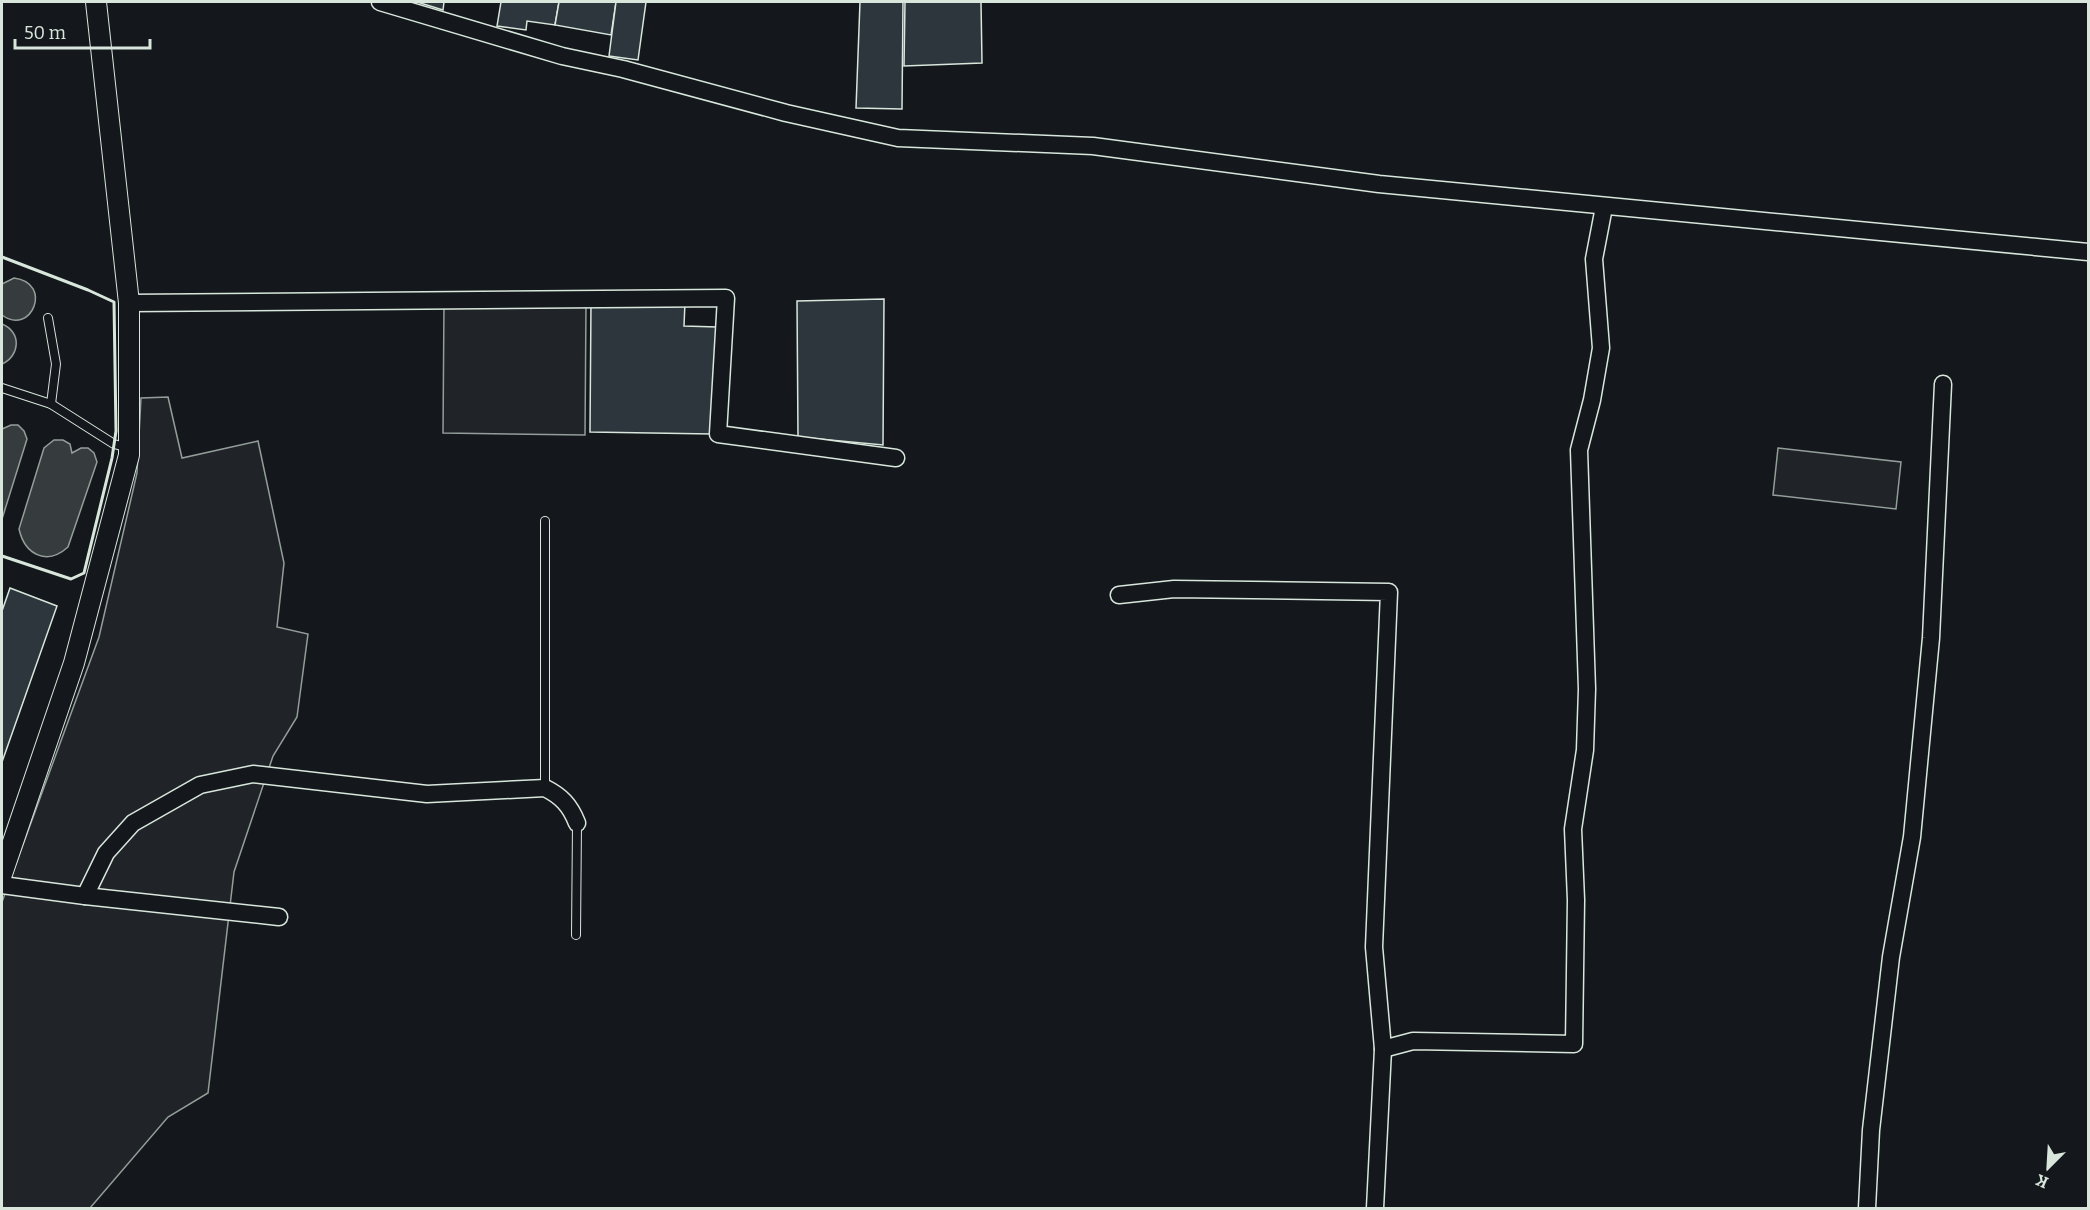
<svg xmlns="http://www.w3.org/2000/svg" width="2090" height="1210" viewBox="0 0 2090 1210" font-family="Bitter,serif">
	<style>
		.green { fill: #202428; stroke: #939e99; stroke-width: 1.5 }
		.water { fill: #363b3e; stroke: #939e99; stroke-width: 1.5 }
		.building { fill: #2c363c; stroke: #d8e6dc; stroke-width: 1.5 }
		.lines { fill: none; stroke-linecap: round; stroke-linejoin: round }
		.service-casing { stroke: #d8e6dc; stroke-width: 10 }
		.minor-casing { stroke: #d8e6dc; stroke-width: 19 }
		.tertiary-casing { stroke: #d8e6dc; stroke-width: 22 }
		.service { stroke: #14181c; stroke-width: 8 }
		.minor { stroke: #14181c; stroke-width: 16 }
		.tertiary { stroke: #14181c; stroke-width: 20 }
		.wall { stroke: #d8e6dc; stroke-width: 3 }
	</style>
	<rect width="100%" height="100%" fill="#14181c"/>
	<g class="green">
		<path d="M 444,303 L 586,305 L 585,435 L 443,433 Z"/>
		<path d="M 168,397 L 182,458 L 258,441 L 284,563 L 277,627 L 308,634 L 297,717 L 273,756 L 234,872 L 208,1093 L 168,1117 L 90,1208 L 2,1208 L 2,902 L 99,637 L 137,473 L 141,398 Z"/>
		<path d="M 1778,448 L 1901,462 L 1896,509 L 1773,495 Z"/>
	</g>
	<g class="water">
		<path d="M 14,278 C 54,283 31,337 2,315 L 2,284 Z"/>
		<path d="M 2,324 C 22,332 20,356 2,364 Z"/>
		<path d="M 11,425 L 18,425 L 24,431 L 27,439 L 2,519 L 2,429 Z"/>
		<path d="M 54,440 L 63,440 L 70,444 L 72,453 L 81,448 L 88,448 L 94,453 L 97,462 L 68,547 C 47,566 25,555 19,529 L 44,448 Z"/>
	</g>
	<g class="building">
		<path d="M 417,2 L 444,2 L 443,10 Z"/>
		<path d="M 501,2 L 559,2 L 555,25 L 527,21 L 526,30 L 497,26 Z"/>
		<path d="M 559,2 L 616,2 L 611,35 L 555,25 Z"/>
		<path d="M 616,2 L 646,2 L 638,60 L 609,56 Z"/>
		<path d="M 860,2 L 903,2 L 902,109 L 856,108 Z"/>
		<path d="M 905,2 L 981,2 L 982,63 L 904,66 Z"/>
		<path d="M 884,299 L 883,445 L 798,437 L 797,301 Z"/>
		<path d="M 685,302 L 684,326 L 717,327 L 712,434 L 590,432 L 591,303 Z"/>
		<path d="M 10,588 L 57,606 L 2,762 L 2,611 Z"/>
	</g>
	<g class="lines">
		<defs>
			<g id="service">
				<path d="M 48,318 L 56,364 L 51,404"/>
				<path d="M 2,388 L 51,404 L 114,444 L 129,448"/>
				<path d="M 545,788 L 545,521"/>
				<path d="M 576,935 L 577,823"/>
			</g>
			<g id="minor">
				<path d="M 380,2 L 562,56 L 623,69 L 786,113 L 898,138 L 1093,146 L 1379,184 L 2088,252"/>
				<path d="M 129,303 L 726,298 L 718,434 L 896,458"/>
				<path d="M 1119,595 L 1174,589 L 1389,592 L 1374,947 L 1383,1049 L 1375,1208"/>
				<path d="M 2,885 L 85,896 L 106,853 L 133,823 L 200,785 L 253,774 L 427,794 L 545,788 C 561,796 570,805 577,823"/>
				<path d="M 85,896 L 279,917"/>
				<path d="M 1383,1049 L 1413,1041 L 1574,1044 L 1576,900 L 1573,829 L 1585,750 L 1587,689 L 1579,450 L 1592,400 L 1601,348 L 1594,259 L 1604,207"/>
				<path d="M 1867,1208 L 1871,1130 L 1891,957 L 1912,837 L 1931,638 L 1943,384"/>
			</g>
			<path id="tertiary" d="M 2,874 L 74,663 L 129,455 L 129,303 L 96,2"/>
		</defs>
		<use href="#service" class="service-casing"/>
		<use href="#minor" class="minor-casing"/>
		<use href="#tertiary" class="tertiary-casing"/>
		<use href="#service" class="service"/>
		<use href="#minor" class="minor"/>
		<use href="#tertiary" class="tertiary"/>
		<path class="wall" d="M 2,257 L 88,290 L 114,302 L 116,431 L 112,458 L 84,573 L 71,579 L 2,556"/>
	</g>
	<rect width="2090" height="1210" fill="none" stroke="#d8e6dc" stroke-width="6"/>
	<g transform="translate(2048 1168) rotate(204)" stroke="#14181c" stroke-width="4.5" paint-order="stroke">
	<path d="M0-4.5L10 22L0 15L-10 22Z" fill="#d8e6dc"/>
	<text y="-9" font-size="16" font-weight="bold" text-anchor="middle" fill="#d8e6dc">K</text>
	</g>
	<path d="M15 39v9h135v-9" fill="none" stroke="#d8e6dc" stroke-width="3"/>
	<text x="24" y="39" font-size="18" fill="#d8e6dc" stroke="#14181c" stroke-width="4.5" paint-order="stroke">50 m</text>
</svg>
